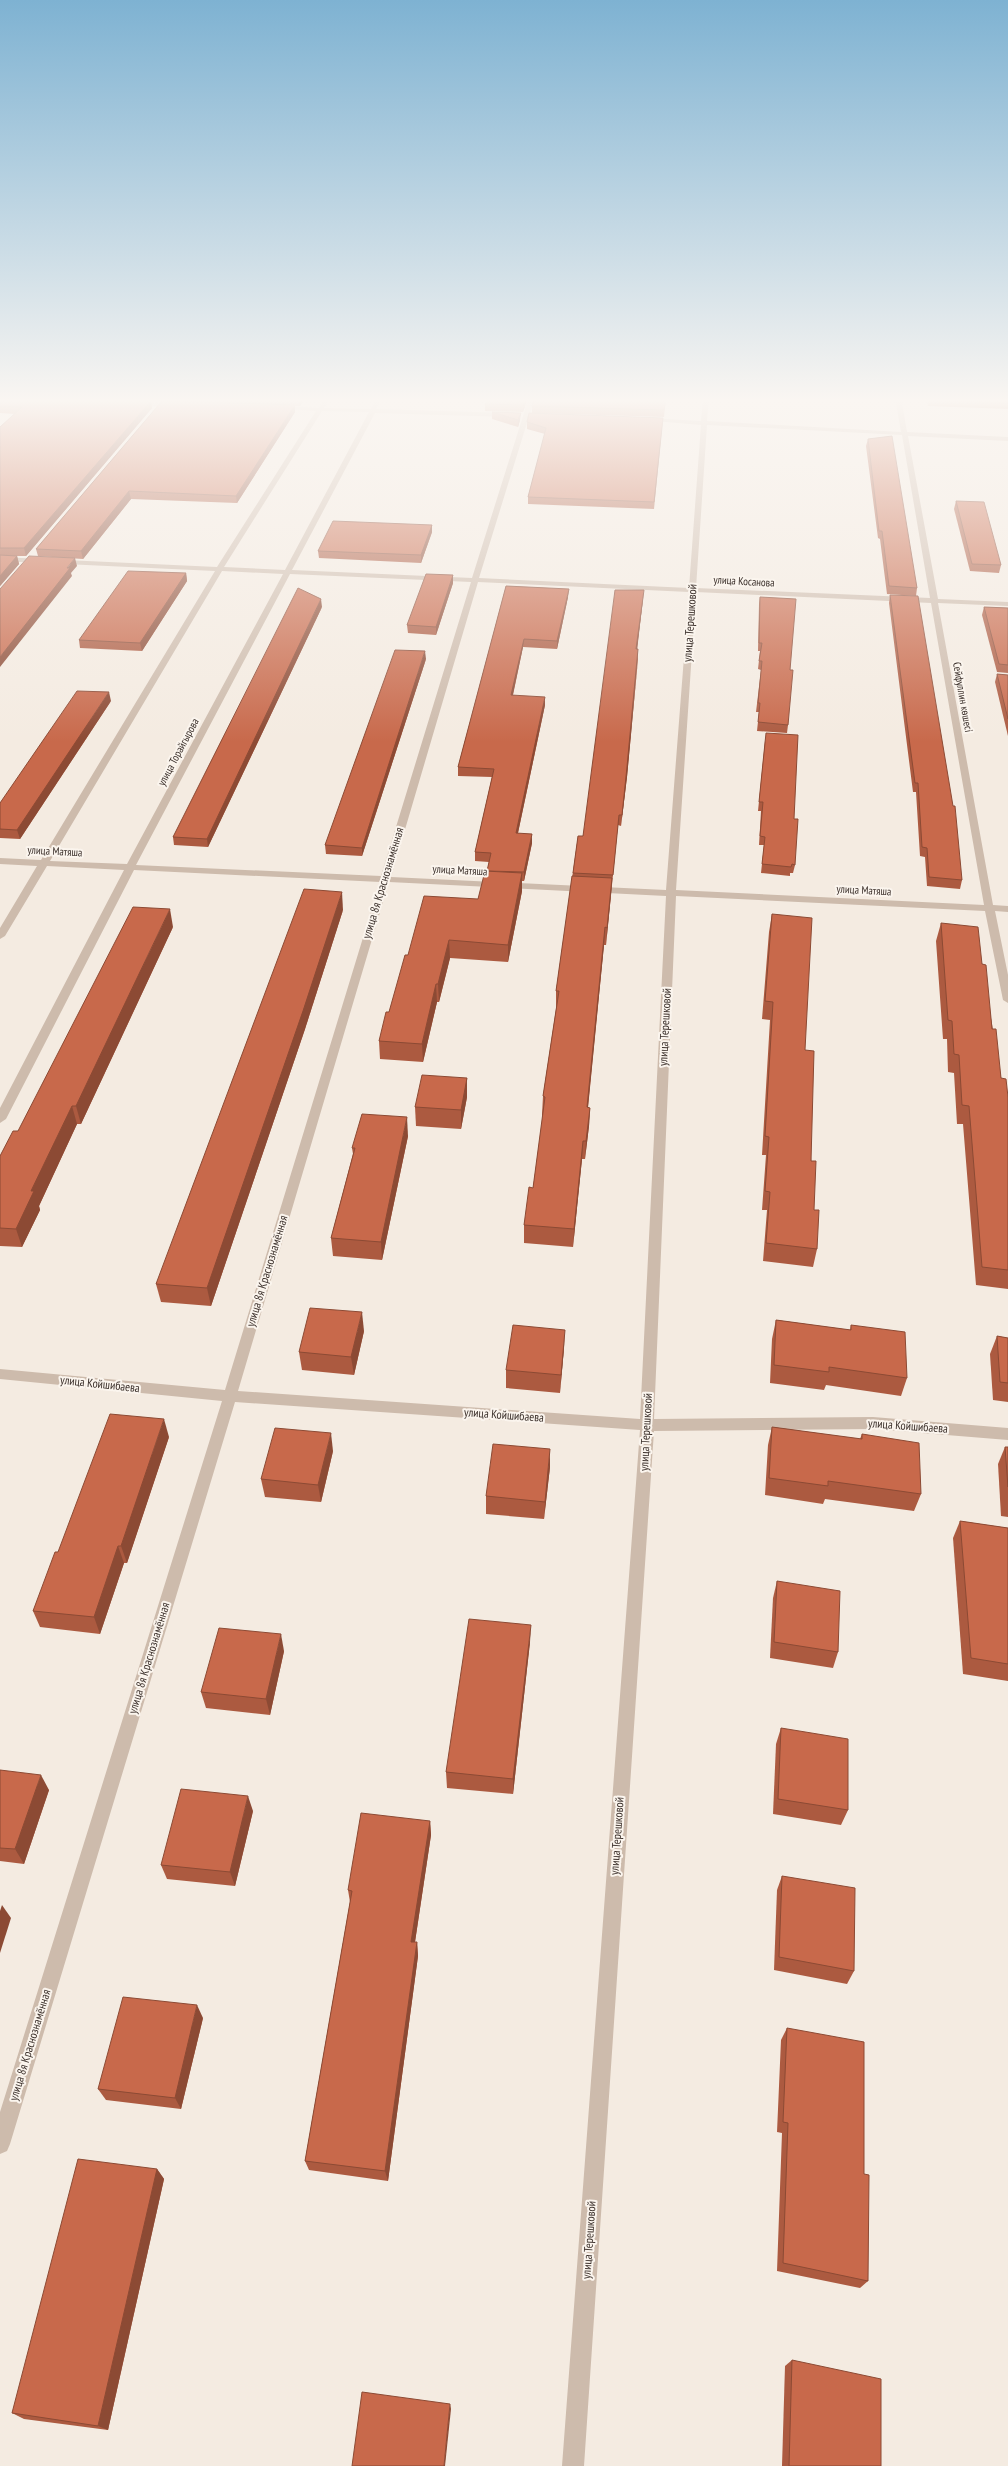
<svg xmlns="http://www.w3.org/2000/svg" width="1008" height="2466" viewBox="0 0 1008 2466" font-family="'PT Sans Narrow',sans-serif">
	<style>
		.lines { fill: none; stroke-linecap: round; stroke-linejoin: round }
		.street { fill: #cdbbac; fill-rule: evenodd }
		.wall { fill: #ac5a40 }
		.shaded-wall { fill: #8c4a34 }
		.building { fill: #c8694b; stroke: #8c4a34 }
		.labels { text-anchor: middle; stroke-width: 4; stroke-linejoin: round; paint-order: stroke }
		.far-street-label { font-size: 11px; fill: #3b302b; stroke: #fbf5ee }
		.street-label { font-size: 12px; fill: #3b302b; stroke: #fbf5ee }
	</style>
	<rect width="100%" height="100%" fill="#f4ebe1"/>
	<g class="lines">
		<g class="street">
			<path d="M 325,397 L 331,397 L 324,408 L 371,409 L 377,397 L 383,397 L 376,409 L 509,413 L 512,415 L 509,417 L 375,413 L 292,570 L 472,578 L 529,397 L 535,397 L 479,578 L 689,588 L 701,425 L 643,420 L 646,418 L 701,421 L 703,397 L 709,397 L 707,421 L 901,432 L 895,397 L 901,397 L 907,432 L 1008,437 L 1008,441 L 908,436 L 938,599 L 1008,602 L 1008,606 L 938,603 L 993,905 L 1008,906 L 1008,912 L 995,911 L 1008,975 L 1008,1003 L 1003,1000 L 985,911 L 676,896 L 654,1419 L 873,1417 L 1008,1428 L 1008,1440 L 873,1429 L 654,1431 L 584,2466 L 562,2466 L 640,1430 L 235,1402 L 10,2144 L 7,2151 L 0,2154 L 0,2112 L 222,1401 L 0,1379 L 0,1369 L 225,1390 L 380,882 L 134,870 L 6,1119 L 0,1123 L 0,1108 L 124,870 L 47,866 L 5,936 L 0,939 L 0,928 L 37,866 L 0,864 L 0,858 L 41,860 L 215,571 L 0,561 L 0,557 L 217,567 L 316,411 L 276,408 L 279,406 L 319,408 ZM 322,411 L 369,412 L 285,570 L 224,567 ZM 707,425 L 902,435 L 930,598 L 696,588 ZM 222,571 L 283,574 L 127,864 L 50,861 ZM 290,574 L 471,582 L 381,876 L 136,865 ZM 478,582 L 689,592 L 666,890 L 391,877 ZM 696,592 L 931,603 L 984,905 L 676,890 ZM 389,882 L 666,896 L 640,1419 L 238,1391 Z"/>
			<path d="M 134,403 L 176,403 L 179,405 L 176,407 L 136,406 Z"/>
		</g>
	</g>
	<g class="wall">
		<path d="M 0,397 L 151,401 L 152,408 L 26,556 L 14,556 L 17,556 L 19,564 L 0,586 L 0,427 L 15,414 L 0,413 Z"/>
		<path d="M 39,397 L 305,397 L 300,406 L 168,401 L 163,397 L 158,401 Z"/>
		<path d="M 488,397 L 528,397 L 523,412 L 485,411 L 485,404 Z"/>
		<path d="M 666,397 L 664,417 L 532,413 L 532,406 Z"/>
		<path d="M 926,397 L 1008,397 L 1008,409 L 928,406 Z"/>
		<path d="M 162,401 L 295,412 L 237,503 L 131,499 L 83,559 L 38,556 L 36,549 Z"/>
		<path d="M 492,412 L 520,420 L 518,427 L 492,419 Z"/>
		<path d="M 663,418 L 654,509 L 528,504 L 528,497 L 545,434 L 527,429 L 527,422 Z"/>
		<path d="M 868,439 L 917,588 L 916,596 L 887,594 L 880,539 L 878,538 L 866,446 Z"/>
		<path d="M 956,501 L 1001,565 L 999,573 L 970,571 L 954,509 Z"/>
		<path d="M 432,525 L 432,532 L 421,563 L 319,558 L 318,551 Z"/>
		<path d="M 186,573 L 187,581 L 142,651 L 80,648 L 79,640 Z"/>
		<path d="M 453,575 L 453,583 L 436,635 L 408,633 L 407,625 Z"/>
		<path d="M 506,586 L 568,597 L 557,649 L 523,647 L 513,695 L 545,705 L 518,833 L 532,843 L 524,881 L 522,881 L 522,891 L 508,962 L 450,958 L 439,1002 L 437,1002 L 423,1062 L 380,1059 L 379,1041 L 389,1012 L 408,955 L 478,899 L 487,871 L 489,862 L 475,861 L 475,852 L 492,777 L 458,776 L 458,767 Z"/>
		<path d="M 890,595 L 962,880 L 960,889 L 927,886 L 925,857 L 920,856 L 916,792 L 913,792 L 889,603 Z"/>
		<path d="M 760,597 L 790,670 L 788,725 L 787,733 L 757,731 L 759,712 L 756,712 L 761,670 L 758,669 L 760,651 L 758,651 L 759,604 Z"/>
		<path d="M 643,599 L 637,649 L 638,659 L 627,777 L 621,826 L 618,825 L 606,945 L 604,945 L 588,1108 L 590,1108 L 589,1126 L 585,1159 L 582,1159 L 573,1247 L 524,1243 L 524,1225 L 533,1188 L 543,1115 L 542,1115 L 543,1096 L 556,1009 L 556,991 L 578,836 L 583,836 Z"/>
		<path d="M 322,607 L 208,847 L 174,845 L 173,837 Z"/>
		<path d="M 984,607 L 1008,608 L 1008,673 L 997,672 L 982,615 Z"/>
		<path d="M 426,659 L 362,856 L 326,854 L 325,845 Z"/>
		<path d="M 997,674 L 1008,675 L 1008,736 L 995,682 Z"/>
		<path d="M 111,701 L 20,839 L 0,838 L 0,803 Z"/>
		<path d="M 765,741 L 794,819 L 795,865 L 793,873 L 790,873 L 790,876 L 761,873 L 764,845 L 759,845 L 761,811 L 758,811 Z"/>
		<path d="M 343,910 L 305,1029 L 211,1306 L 161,1302 L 156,1284 Z"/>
		<path d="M 772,914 L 805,1050 L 814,1210 L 817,1249 L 813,1267 L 763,1261 L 767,1210 L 762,1210 L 766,1155 L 762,1155 L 770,1020 L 762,1019 L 769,932 Z"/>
		<path d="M 941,923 L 982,964 L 1001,1078 L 1008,1097 L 1008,1289 L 976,1285 L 963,1124 L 957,1124 L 954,1073 L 948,1072 L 947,1039 L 943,1039 L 936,941 Z"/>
		<path d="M 173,927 L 81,1124 L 77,1124 L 39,1206 L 40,1210 L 22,1247 L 0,1246 L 0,1156 L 18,1131 Z"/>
		<path d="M 467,1078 L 467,1097 L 461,1129 L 416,1126 L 415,1107 Z"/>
		<path d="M 408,1136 L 382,1260 L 333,1256 L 331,1238 L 353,1154 L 352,1148 Z"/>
		<path d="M 776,1320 L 850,1330 L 851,1325 L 907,1378 L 901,1396 L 826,1385 L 824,1390 L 770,1383 L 772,1339 Z"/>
		<path d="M 364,1331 L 354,1375 L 302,1370 L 299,1352 Z"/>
		<path d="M 997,1336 L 1008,1338 L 1008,1402 L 993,1400 L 990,1354 Z"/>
		<path d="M 564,1348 L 560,1393 L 506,1388 L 506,1370 Z"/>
		<path d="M 772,1427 L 860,1439 L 862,1434 L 921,1494 L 914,1511 L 825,1499 L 823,1504 L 765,1495 L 768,1445 Z"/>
		<path d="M 169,1437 L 127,1563 L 124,1563 L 100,1634 L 40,1627 L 33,1611 L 58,1552 Z"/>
		<path d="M 1005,1447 L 1008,1447 L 1008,1517 L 1001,1516 L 998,1464 Z"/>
		<path d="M 333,1451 L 321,1502 L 265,1497 L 261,1479 Z"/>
		<path d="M 550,1467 L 544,1519 L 486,1514 L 486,1496 Z"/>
		<path d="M 960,1521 L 1008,1528 L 1008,1681 L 963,1674 L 953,1538 Z"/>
		<path d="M 777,1581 L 838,1652 L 833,1668 L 770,1658 L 773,1598 Z"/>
		<path d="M 530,1642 L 513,1794 L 447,1788 L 446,1772 Z"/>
		<path d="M 284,1651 L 270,1715 L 206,1708 L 201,1692 Z"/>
		<path d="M 781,1728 L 848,1810 L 841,1825 L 773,1814 L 776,1744 Z"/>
		<path d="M 0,1770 L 49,1790 L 24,1864 L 0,1861 Z"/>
		<path d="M 253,1811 L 235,1886 L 167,1879 L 161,1865 Z"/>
		<path d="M 430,1821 L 431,1835 L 415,1942 L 417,1942 L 418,1956 L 388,2181 L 309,2170 L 305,2161 L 350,1902 L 348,1890 Z"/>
		<path d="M 782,1876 L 854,1971 L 847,1984 L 774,1970 L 777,1890 Z"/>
		<path d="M 203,2018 L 181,2109 L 106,2100 L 98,2089 Z"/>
		<path d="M 787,2028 L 864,2174 L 868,2281 L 860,2288 L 777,2271 L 782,2133 L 777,2132 L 781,2040 Z"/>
		<path d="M 157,2169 L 164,2179 L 108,2430 L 24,2419 L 12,2413 Z"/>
		<path d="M 792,2360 L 881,2466 L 782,2466 L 785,2366 Z"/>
	</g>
	<g class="shaded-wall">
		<path d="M 158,397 L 163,397 L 158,401 Z"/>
		<path d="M 300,397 L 305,397 L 300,406 L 299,399 Z"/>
		<path d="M 526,397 L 528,397 L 523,412 L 523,405 Z"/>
		<path d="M 151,401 L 152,408 L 26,556 L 24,548 Z"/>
		<path d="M 295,405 L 295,412 L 237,503 L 236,496 Z"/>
		<path d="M 521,413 L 520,420 L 518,427 L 518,420 Z"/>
		<path d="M 129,491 L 131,499 L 83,559 L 81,551 Z"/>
		<path d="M 432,525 L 432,532 L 421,563 L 421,555 Z"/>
		<path d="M 17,556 L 19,564 L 0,586 L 0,576 Z"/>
		<path d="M 75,558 L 77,566 L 71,573 L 72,576 L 0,667 L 0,657 Z"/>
		<path d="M 186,573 L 187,581 L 142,651 L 140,643 Z"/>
		<path d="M 453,575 L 453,583 L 436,635 L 436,627 Z"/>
		<path d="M 569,589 L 568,597 L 557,649 L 557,641 Z"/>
		<path d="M 644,590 L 643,599 L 636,659 L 636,649 Z"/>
		<path d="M 321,599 L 322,607 L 208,847 L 207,839 Z"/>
		<path d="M 524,639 L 523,647 L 511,703 L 511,695 Z"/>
		<path d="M 425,651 L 426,659 L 362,856 L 362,848 Z"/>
		<path d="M 638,659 L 627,777 L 621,826 L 622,815 Z"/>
		<path d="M 109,692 L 111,701 L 20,839 L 17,830 Z"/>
		<path d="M 545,697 L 545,705 L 516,842 L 516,833 Z"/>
		<path d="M 532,834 L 532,843 L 524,881 L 524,872 Z"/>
		<path d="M 522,873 L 522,891 L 508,962 L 508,945 Z"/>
		<path d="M 612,878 L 611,895 L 606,945 L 607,928 Z"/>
		<path d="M 342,892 L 343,910 L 305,1029 L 211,1306 L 207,1288 Z"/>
		<path d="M 170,909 L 173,927 L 81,1124 L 76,1106 Z"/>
		<path d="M 605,927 L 604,945 L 586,1126 L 587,1107 Z"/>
		<path d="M 449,940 L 450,958 L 439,1002 L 438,984 Z"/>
		<path d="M 436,984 L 437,1002 L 423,1062 L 422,1044 Z"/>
		<path d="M 467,1078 L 467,1097 L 461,1129 L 461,1110 Z"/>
		<path d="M 72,1106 L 77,1124 L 39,1206 L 40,1210 L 22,1247 L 16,1229 L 31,1191 Z"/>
		<path d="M 590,1108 L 589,1126 L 585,1159 L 586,1141 Z"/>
		<path d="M 407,1117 L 408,1136 L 382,1260 L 381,1242 Z"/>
		<path d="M 583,1141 L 582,1159 L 573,1247 L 574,1229 Z"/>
		<path d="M 362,1312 L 364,1331 L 354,1375 L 351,1357 Z"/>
		<path d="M 565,1330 L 564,1348 L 560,1393 L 561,1375 Z"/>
		<path d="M 164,1419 L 169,1437 L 127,1563 L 121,1546 Z"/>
		<path d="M 331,1433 L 333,1451 L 321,1502 L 318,1485 Z"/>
		<path d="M 550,1449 L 550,1467 L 544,1519 L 545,1502 Z"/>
		<path d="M 118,1546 L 124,1563 L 100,1634 L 94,1617 Z"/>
		<path d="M 531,1625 L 530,1642 L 513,1794 L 513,1779 Z"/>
		<path d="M 281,1634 L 284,1651 L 270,1715 L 266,1699 Z"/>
		<path d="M 41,1775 L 49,1790 L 24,1864 L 15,1849 Z"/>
		<path d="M 248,1796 L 253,1811 L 235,1886 L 230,1872 Z"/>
		<path d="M 430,1821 L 431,1835 L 413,1955 L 411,1942 Z"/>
		<path d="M 2,1905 L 11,1918 L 0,1953 L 0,1911 Z"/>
		<path d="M 417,1942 L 418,1956 L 388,2181 L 385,2171 Z"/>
		<path d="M 197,2005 L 203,2018 L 181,2109 L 175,2098 Z"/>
		<path d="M 157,2169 L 164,2179 L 108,2430 L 98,2426 Z"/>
		<path d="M 450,2404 L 451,2409 L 445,2466 L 444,2466 Z"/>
	</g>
	<g class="building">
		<path d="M 0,397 L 24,397 L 151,401 L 24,548 L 0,548 L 0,427 L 22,407 L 0,406 Z"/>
		<path d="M 243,397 L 300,397 L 299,399 Z"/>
		<path d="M 488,397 L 526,397 L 523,405 L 485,404 Z"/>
		<path d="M 535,397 L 666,397 L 664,410 L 532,406 Z"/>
		<path d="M 929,397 L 1008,397 L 1008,403 L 930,400 Z"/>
		<path d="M 162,401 L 295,405 L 236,496 L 129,491 L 81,551 L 36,549 Z"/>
		<path d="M 492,412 L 521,413 L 518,420 Z"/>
		<path d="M 529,413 L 663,418 L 654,502 L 528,497 L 546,428 L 527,422 Z"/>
		<path d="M 892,436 L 917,588 L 889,586 L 882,531 L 879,531 L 868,439 Z"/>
		<path d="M 956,501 L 984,502 L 1001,565 L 972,564 Z"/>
		<path d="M 333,521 L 432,525 L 421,555 L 318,551 Z"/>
		<path d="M 0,555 L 17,556 L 0,576 Z"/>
		<path d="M 29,556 L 75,558 L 67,568 L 70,568 L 0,657 L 0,589 Z"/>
		<path d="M 128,571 L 186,573 L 140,643 L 79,640 Z"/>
		<path d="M 426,574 L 453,575 L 436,627 L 407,625 Z"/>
		<path d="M 506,586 L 569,589 L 557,641 L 524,639 L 511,695 L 545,697 L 516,833 L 532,834 L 524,872 L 487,871 L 491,853 L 475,852 L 494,769 L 458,767 Z"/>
		<path d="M 298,588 L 321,599 L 207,839 L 173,837 Z"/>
		<path d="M 615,590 L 644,590 L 636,649 L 638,649 L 627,767 L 622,815 L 619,815 L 613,875 L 573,873 L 578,836 L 583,836 Z"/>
		<path d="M 890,595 L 918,596 L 953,806 L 955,806 L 962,880 L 929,877 L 927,848 L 922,847 L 918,783 L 915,783 Z"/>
		<path d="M 760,597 L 796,599 L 790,670 L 793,670 L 788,725 L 758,722 L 760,703 L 758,703 L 762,661 L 759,661 L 762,643 L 759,643 Z"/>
		<path d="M 984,607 L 1008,608 L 1008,665 L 999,664 Z"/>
		<path d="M 395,650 L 425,651 L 362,848 L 325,845 Z"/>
		<path d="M 997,674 L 1008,675 L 1008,719 Z"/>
		<path d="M 77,691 L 109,692 L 17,830 L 0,829 L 0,803 Z"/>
		<path d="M 766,733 L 798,735 L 794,819 L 798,819 L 795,865 L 792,864 L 791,867 L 762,864 L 765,837 L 760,836 L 763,802 L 759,802 Z"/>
		<path d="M 485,871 L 522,873 L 508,945 L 449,940 L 438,984 L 436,984 L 422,1044 L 379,1041 L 386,1012 L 389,1012 L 405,955 L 408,955 L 424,896 L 478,899 Z"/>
		<path d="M 572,876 L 612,878 L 607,928 L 605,927 L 587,1107 L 590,1108 L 586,1141 L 583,1141 L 574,1229 L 524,1225 L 529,1187 L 533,1188 L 545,1097 L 543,1096 L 559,991 L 556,991 Z"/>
		<path d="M 304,889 L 342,892 L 303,1011 L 207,1288 L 156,1284 Z"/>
		<path d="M 133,907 L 170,909 L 76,1106 L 72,1106 L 31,1191 L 34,1191 L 16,1229 L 0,1228 L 0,1156 L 13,1131 L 18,1131 Z"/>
		<path d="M 772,914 L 812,918 L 805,1050 L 814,1051 L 811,1161 L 816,1161 L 814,1210 L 819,1210 L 817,1249 L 766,1243 L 770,1192 L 765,1191 L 769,1137 L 765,1136 L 773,1002 L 765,1001 Z"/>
		<path d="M 941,923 L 978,927 L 982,964 L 986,965 L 992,1029 L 996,1029 L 1001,1078 L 1006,1079 L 1008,1097 L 1008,1270 L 982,1267 L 969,1106 L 962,1105 L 959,1055 L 954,1054 L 952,1021 L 948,1020 Z"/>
		<path d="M 422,1075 L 467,1078 L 461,1110 L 415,1107 Z"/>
		<path d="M 362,1114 L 407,1117 L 381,1242 L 331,1238 L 355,1148 L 352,1148 Z"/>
		<path d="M 310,1308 L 362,1312 L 351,1357 L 299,1352 Z"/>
		<path d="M 776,1320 L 851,1330 L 851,1325 L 905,1332 L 907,1378 L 829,1367 L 829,1372 L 774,1365 Z"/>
		<path d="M 513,1325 L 565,1330 L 561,1375 L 506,1370 Z"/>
		<path d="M 997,1336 L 1008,1338 L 1008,1383 L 1000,1382 Z"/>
		<path d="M 110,1414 L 164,1419 L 121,1546 L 118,1546 L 94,1617 L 33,1611 L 55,1552 L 58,1552 Z"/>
		<path d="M 772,1427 L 862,1439 L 862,1434 L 919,1443 L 921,1494 L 828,1481 L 828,1486 L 769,1478 Z"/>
		<path d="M 275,1428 L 331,1433 L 318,1485 L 261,1479 Z"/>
		<path d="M 493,1444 L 550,1449 L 545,1502 L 486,1496 Z"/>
		<path d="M 1005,1447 L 1008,1447 L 1008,1487 Z"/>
		<path d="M 960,1521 L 1008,1528 L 1008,1664 L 971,1658 Z"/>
		<path d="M 777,1581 L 840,1591 L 838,1652 L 774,1642 Z"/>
		<path d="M 469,1619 L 531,1625 L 513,1779 L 446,1772 Z"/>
		<path d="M 219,1628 L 281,1634 L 266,1699 L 201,1692 Z"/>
		<path d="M 781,1728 L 848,1739 L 848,1810 L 778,1799 Z"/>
		<path d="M 0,1770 L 41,1775 L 15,1849 L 0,1848 Z"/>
		<path d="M 181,1789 L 248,1796 L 230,1872 L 161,1865 Z"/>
		<path d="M 361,1813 L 430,1821 L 411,1942 L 417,1942 L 385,2171 L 305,2161 L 352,1891 L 348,1890 Z"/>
		<path d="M 782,1876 L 855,1888 L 854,1971 L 779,1957 Z"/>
		<path d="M 123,1997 L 197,2005 L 175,2098 L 98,2089 Z"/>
		<path d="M 787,2028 L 864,2042 L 864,2174 L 869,2175 L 868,2281 L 783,2263 L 788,2123 L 783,2122 Z"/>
		<path d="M 78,2159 L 157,2169 L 98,2426 L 12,2413 Z"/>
		<path d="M 792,2360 L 881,2379 L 881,2466 L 789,2466 Z"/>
		<path d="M 362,2392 L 450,2404 L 444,2466 L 352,2466 Z"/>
	</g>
	<linearGradient id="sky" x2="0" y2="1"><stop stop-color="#7eb2d2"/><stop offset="0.54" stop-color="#faf6f2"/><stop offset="1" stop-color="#faf6f2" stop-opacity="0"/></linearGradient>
	<rect width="1008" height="742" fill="url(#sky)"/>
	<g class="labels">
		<g class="far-street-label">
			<text transform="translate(744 581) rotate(3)" y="4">улица Косанова</text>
			<text transform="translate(963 697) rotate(80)" y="4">Сейфуллин көшесі</text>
			<text transform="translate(178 752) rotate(-62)" y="4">улица Торайгырова</text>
			<text transform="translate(55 851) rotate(3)" y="4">улица Матяша</text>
			<text transform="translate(460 870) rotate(3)" y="4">улица Матяша</text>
			<text transform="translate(864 890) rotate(3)" y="4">улица Матяша</text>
		</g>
		<g class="street-label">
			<text transform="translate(690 623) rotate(-86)" y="4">улица Терешковой</text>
			<text transform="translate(383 883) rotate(-73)" y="4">улица 8я Краснознамённая</text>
			<text transform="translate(665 1027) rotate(-87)" y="4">улица Терешковой</text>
			<text transform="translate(267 1271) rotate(-73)" y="4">улица 8я Краснознамённая</text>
			<text transform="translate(100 1384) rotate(6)" y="4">улица Койшибаева</text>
			<text transform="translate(504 1415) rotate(4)" y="4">улица Койшибаева</text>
			<text transform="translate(908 1426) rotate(4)" y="4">улица Койшибаева</text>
			<text transform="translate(646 1432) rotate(-87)" y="4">улица Терешковой</text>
			<text transform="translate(149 1658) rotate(-73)" y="4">улица 8я Краснознамённая</text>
			<text transform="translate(617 1836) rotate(-86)" y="4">улица Терешковой</text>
			<text transform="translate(30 2045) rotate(-73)" y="4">улица 8я Краснознамённая</text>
			<text transform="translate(589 2240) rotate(-86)" y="4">улица Терешковой</text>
		</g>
	</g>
</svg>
